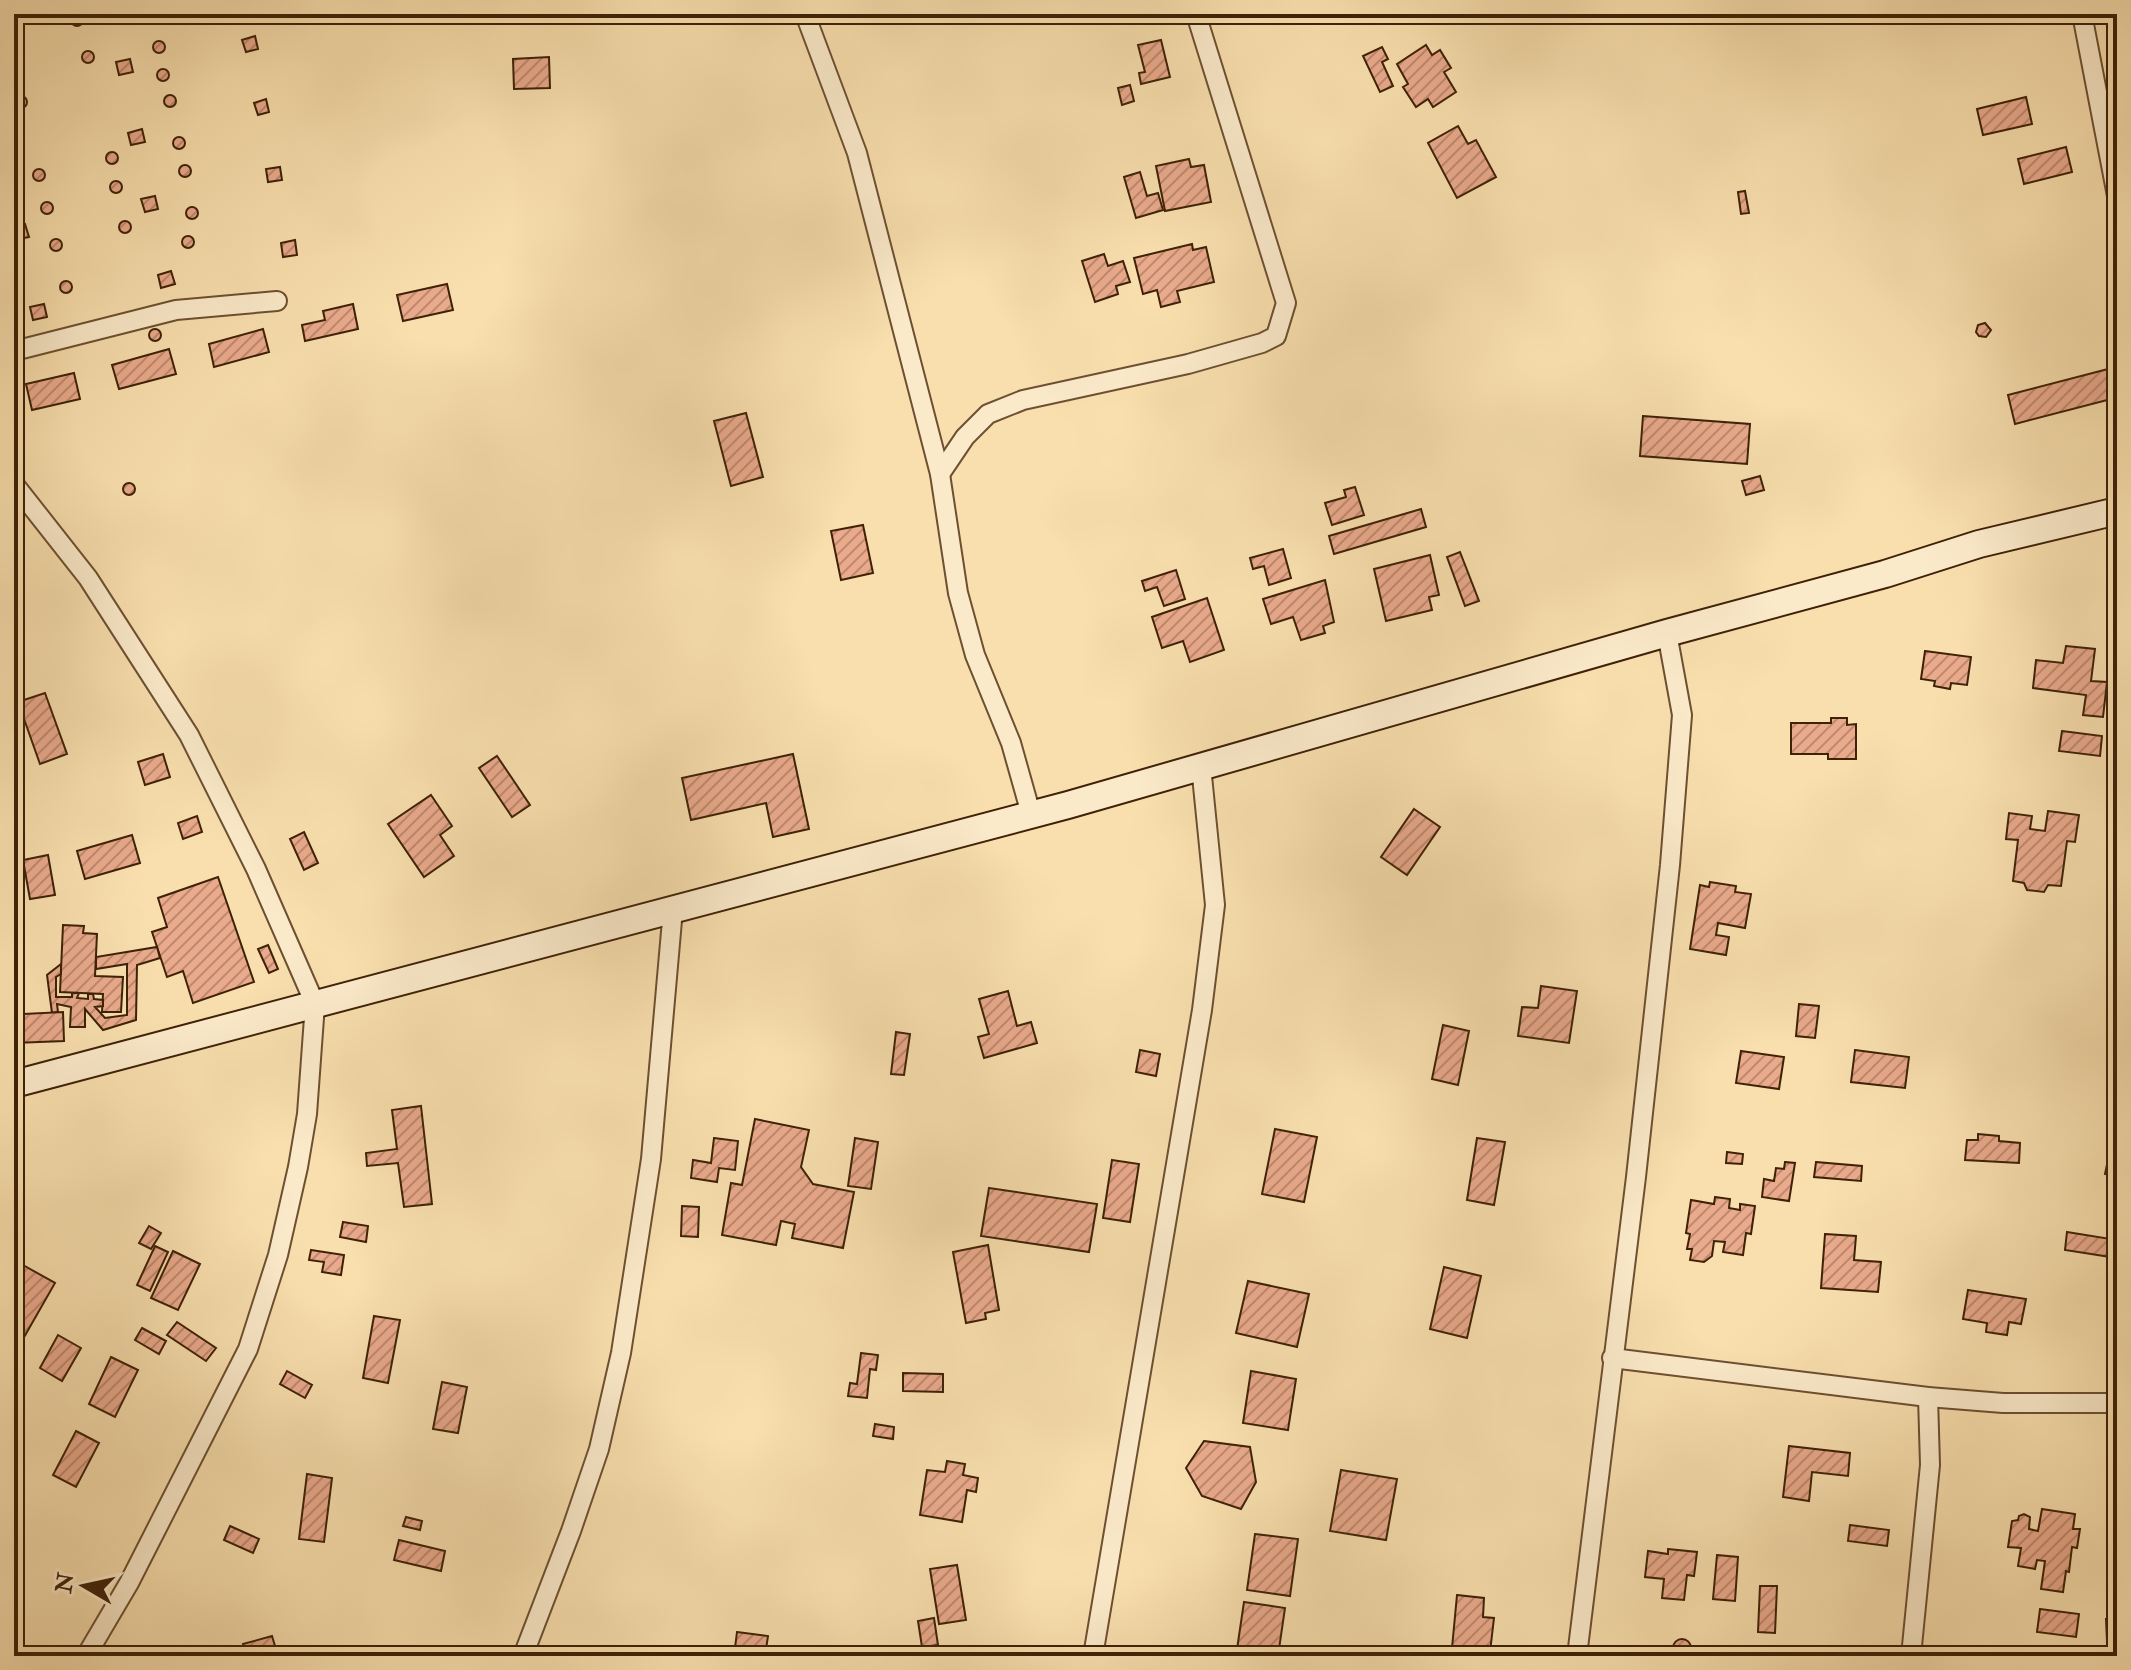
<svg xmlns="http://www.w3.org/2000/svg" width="2131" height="1670" viewBox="0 0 2131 1670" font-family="'IM FELL Double Pica',serif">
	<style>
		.building { fill: url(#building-hatch); stroke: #3e2107; stroke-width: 2 }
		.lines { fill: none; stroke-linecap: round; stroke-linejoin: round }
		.street-casing { stroke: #6d5031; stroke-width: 22 }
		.secondary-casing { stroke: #3e2107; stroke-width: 30 }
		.street { stroke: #fbeaca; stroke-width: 18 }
		.secondary { stroke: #fbeaca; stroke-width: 26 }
	</style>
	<defs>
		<pattern id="building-hatch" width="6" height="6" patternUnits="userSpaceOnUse" patternTransform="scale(2)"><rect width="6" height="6" fill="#eaaa8c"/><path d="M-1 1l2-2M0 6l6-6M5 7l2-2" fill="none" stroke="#bf8a70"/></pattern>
	</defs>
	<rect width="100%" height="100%" fill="#f9dfae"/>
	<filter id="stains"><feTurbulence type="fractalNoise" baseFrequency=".0025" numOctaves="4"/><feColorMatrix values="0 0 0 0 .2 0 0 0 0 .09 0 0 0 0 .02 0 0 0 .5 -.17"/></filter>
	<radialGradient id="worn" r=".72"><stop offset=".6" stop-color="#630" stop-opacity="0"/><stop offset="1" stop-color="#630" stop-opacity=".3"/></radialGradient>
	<g class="building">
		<circle cx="77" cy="20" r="6"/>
		<path d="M 255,36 L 258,49 L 246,52 L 242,40 Z"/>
		<path d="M 1161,40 L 1170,77 L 1141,84 L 1139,73 L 1145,72 L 1138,45 Z"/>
		<circle cx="159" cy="47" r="6"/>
		<path d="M 1426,45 L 1432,55 L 1440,50 L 1451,68 L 1444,72 L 1456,92 L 1433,107 L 1428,99 L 1416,107 L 1403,87 L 1408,84 L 1397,64 Z"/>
		<path d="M 1382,47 L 1388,59 L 1382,62 L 1393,86 L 1380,92 L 1363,56 Z"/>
		<circle cx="88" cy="57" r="6"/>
		<path d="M 549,57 L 550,88 L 514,89 L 513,59 Z"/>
		<path d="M 130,59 L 133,72 L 119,75 L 116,62 Z"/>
		<circle cx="163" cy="75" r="6"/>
		<path d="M 1130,85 L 1134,101 L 1122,105 L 1118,88 Z"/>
		<circle cx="170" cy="101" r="6"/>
		<circle cx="21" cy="102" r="6"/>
		<path d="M 2026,97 L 2032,124 L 1983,135 L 1977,109 Z"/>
		<path d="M 266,99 L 269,112 L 258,115 L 254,103 Z"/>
		<path d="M 1458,126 L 1468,144 L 1476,140 L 1496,177 L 1457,198 L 1428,143 Z"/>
		<path d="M 142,129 L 145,142 L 131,145 L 128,133 Z"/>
		<circle cx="179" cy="143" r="6"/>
		<path d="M 2066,147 L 2072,172 L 2024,184 L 2018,159 Z"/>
		<circle cx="112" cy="158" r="6"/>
		<path d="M 1189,159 L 1191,167 L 1204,165 L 1211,202 L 1165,211 L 1156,166 Z"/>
		<circle cx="185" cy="171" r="6"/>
		<path d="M 280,167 L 282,180 L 268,182 L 266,169 Z"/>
		<circle cx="39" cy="175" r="6"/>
		<path d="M 1140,172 L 1147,196 L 1158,193 L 1163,210 L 1136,218 L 1124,177 Z"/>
		<circle cx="116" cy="187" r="6"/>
		<path d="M 1745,191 L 1749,213 L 1741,214 L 1738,192 Z"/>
		<path d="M 155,196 L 158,209 L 145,212 L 141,199 Z"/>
		<circle cx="47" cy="208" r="6"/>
		<circle cx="192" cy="213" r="6"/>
		<circle cx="125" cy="227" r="6"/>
		<path d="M 25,224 L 29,237 L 15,240 L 14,226 Z"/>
		<circle cx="188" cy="242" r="6"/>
		<circle cx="56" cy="245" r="6"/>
		<path d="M 295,240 L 297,255 L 283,257 L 281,243 Z"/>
		<path d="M 1192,244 L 1193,250 L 1206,247 L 1214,282 L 1177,291 L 1180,302 L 1161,307 L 1157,290 L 1143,294 L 1134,258 Z"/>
		<path d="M 1104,254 L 1108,266 L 1123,261 L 1130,282 L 1116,286 L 1118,294 L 1095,302 L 1082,261 Z"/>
		<path d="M 171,271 L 175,284 L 161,288 L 158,275 Z"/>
		<circle cx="66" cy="287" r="6"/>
		<path d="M 447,284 L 453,310 L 403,321 L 397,295 Z"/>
		<path d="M 44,304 L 47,317 L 33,320 L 30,307 Z"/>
		<path d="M 353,304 L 358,329 L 305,341 L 302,325 L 325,320 L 323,311 Z"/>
		<path d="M 1985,323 L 1991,330 L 1986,337 L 1979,336 L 1976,332 L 1978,325 Z"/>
		<circle cx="155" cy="335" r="6"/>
		<path d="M 263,329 L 269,352 L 214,367 L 209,344 Z"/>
		<path d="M 169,349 L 176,374 L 119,389 L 112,365 Z"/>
		<path d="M 2108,369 L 2115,398 L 2015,424 L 2008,395 Z"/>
		<path d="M 74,373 L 80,399 L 32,410 L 26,384 Z"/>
		<path d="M 746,413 L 763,477 L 731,486 L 714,421 Z"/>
		<path d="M 1643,416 L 1750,424 L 1747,464 L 1640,456 Z"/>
		<path d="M 1760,476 L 1764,490 L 1746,495 L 1742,481 Z"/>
		<circle cx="129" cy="489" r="6"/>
		<path d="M 1355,487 L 1364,515 L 1332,525 L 1325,503 L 1346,497 L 1344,490 Z"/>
		<path d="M 1421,509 L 1426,527 L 1334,554 L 1329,536 Z"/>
		<path d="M 863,525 L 873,573 L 841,580 L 831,531 Z"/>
		<path d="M 1283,549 L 1291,578 L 1269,585 L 1264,566 L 1253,569 L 1250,558 Z"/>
		<path d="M 1460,552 L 1479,601 L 1465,606 L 1447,557 Z"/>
		<path d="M 1430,555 L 1439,595 L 1429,597 L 1432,610 L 1386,621 L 1374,569 Z"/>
		<path d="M 1176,570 L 1185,599 L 1164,606 L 1157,587 L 1145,591 L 1142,581 Z"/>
		<path d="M 1325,580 L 1334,622 L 1323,626 L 1325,633 L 1301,640 L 1293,617 L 1271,624 L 1263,599 Z"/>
		<path d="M 1207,598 L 1224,650 L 1190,662 L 1183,641 L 1162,648 L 1152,617 Z"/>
		<path d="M 2066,646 L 2095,649 L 2091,681 L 2107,682 L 2103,717 L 2083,715 L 2086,695 L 2033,688 L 2036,660 L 2063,663 Z"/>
		<path d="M 1925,651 L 1971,657 L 1967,685 L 1951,683 L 1950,689 L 1934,686 L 1935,681 L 1921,679 Z"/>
		<path d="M 45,693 L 67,754 L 40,764 L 18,702 Z"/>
		<path d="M 1831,718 L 1847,718 L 1847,725 L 1856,724 L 1856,759 L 1828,759 L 1828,754 L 1791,754 L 1791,723 L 1831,723 Z"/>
		<path d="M 2062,731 L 2102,736 L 2100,756 L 2059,751 Z"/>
		<path d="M 163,754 L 170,777 L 145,785 L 138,762 Z"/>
		<path d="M 793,754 L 809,829 L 773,837 L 766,803 L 691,820 L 682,778 Z"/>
		<path d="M 497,756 L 530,805 L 512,817 L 479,768 Z"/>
		<path d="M 431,795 L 452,826 L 440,835 L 454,856 L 424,877 L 388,824 Z"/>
		<path d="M 1414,809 L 1440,827 L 1407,875 L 1381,857 Z"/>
		<path d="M 2048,811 L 2079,815 L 2075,842 L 2067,841 L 2061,886 L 2048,885 L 2044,892 L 2027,890 L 2024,883 L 2013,881 L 2018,840 L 2006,839 L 2009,813 L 2032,816 L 2030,829 L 2045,831 Z"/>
		<path d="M 197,816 L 202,832 L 183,839 L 178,823 Z"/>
		<path d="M 304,832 L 318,863 L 304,870 L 290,839 Z"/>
		<path d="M 132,835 L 140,863 L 85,879 L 77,851 Z"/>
		<path d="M 48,855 L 55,895 L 30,899 L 23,860 Z"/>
		<path d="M 2117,870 L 2117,894 L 2108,890 Z"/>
		<path d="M 218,877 L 254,982 L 193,1003 L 183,971 L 167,977 L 152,932 L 167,927 L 158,898 Z"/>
		<path d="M 1710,882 L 1736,886 L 1735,892 L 1751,894 L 1745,928 L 1718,923 L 1716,935 L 1729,937 L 1726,955 L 1690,949 L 1700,885 L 1709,887 Z"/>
		<path d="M 63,925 L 84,926 L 83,933 L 97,934 L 95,976 L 123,977 L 121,1012 L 102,1012 L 103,994 L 60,992 Z"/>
		<path d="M 268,945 L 278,969 L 269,973 L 258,949 Z"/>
		<path d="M 157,947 L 160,958 L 137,965 L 136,1020 L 103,1030 L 85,1009 L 85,1027 L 70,1027 L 71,1007 L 57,1004 L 58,1012 L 52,1013 L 47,975 L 61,964 L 61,974 L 56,977 L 56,997 L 72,997 L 72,993 L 79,993 L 77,998 L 88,999 L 88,994 L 93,994 L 94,999 L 103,1000 L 103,1006 L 95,1007 L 105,1018 L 127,1015 L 127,964 L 96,969 L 96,957 Z"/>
		<path d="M 1541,986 L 1577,991 L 1569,1043 L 1518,1036 L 1522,1007 L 1538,1008 Z"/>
		<path d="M 23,991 L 24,1014 L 63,1012 L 64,1041 L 14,1043 L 14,992 Z"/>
		<path d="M 1008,991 L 1017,1026 L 1031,1022 L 1037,1043 L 984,1058 L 978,1037 L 989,1034 L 979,999 Z"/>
		<path d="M 1799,1004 L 1819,1006 L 1815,1038 L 1796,1036 Z"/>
		<path d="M 1443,1025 L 1469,1031 L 1458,1085 L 1432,1079 Z"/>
		<path d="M 896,1032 L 910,1034 L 904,1075 L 891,1074 Z"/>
		<path d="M 1140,1050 L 1160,1054 L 1156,1076 L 1136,1072 Z"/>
		<path d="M 1855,1050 L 1909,1057 L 1905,1088 L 1851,1082 Z"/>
		<path d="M 1741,1051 L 1784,1057 L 1779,1089 L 1736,1083 Z"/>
		<path d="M 421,1106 L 432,1204 L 404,1207 L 398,1163 L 367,1166 L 366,1153 L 397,1149 L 392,1110 Z"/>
		<path d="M 755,1119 L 809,1130 L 801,1167 L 813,1184 L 854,1192 L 843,1248 L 792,1238 L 795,1224 L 781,1221 L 776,1245 L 722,1235 L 731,1183 L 742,1185 Z"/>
		<path d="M 1275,1129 L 1317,1137 L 1304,1202 L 1262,1194 Z"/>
		<path d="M 1978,1134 L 1999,1136 L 1999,1141 L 2020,1143 L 2019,1163 L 1965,1160 L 1967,1140 L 1978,1140 Z"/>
		<path d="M 2113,1137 L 2117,1138 L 2116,1176 L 2105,1174 Z"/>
		<path d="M 714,1138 L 738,1141 L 735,1170 L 719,1168 L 717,1182 L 691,1178 L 693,1160 L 711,1163 Z"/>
		<path d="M 855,1138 L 878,1142 L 871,1189 L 848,1186 Z"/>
		<path d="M 1477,1138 L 1505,1142 L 1494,1205 L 1467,1200 Z"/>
		<path d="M 1727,1152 L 1743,1154 L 1742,1164 L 1726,1163 Z"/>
		<path d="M 1112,1160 L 1139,1164 L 1130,1222 L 1103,1218 Z"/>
		<path d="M 1785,1162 L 1795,1163 L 1789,1201 L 1762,1197 L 1764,1179 L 1774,1181 L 1776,1168 L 1784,1169 Z"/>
		<path d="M 1816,1162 L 1862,1166 L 1861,1181 L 1814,1177 Z"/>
		<path d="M 989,1188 L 1097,1204 L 1089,1252 L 981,1236 Z"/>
		<path d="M 1715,1197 L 1730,1199 L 1729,1208 L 1740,1210 L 1740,1204 L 1755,1206 L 1751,1234 L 1746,1233 L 1743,1255 L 1723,1252 L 1725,1242 L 1714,1241 L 1712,1256 L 1704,1262 L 1690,1260 L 1692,1249 L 1687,1249 L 1690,1234 L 1686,1233 L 1691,1200 L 1714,1204 Z"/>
		<path d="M 682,1206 L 699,1207 L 698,1237 L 681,1236 Z"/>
		<path d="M 343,1222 L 368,1226 L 366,1242 L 340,1237 Z"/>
		<path d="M 149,1226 L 161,1233 L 151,1249 L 139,1243 Z"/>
		<path d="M 2067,1232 L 2117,1240 L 2117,1258 L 2065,1250 Z"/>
		<path d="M 1825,1234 L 1856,1236 L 1854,1260 L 1881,1262 L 1878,1292 L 1821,1288 Z"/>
		<path d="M 988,1245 L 999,1310 L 985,1313 L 986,1319 L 966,1323 L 953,1252 Z"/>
		<path d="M 155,1246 L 168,1252 L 150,1291 L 137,1285 Z"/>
		<path d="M 311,1250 L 344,1255 L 341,1275 L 322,1272 L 324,1262 L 309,1260 Z"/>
		<path d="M 173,1251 L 200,1264 L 178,1310 L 151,1298 Z"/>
		<path d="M 23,1265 L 55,1283 L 15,1353 L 14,1281 Z"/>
		<path d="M 1444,1267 L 1481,1276 L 1467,1338 L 1430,1329 Z"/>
		<path d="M 1248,1281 L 1309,1294 L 1297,1347 L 1236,1333 Z"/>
		<path d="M 1968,1290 L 2026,1299 L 2021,1324 L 2009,1322 L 2007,1335 L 1986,1332 L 1987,1323 L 1963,1319 Z"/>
		<path d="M 374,1316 L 400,1320 L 388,1383 L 363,1378 Z"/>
		<path d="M 177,1322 L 216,1348 L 206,1361 L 167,1335 Z"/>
		<path d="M 142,1328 L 166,1341 L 159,1354 L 135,1340 Z"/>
		<path d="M 58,1335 L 81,1348 L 62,1381 L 40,1368 Z"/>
		<path d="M 861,1353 L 878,1355 L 876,1370 L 870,1369 L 867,1398 L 848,1396 L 850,1383 L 857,1384 Z"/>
		<path d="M 111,1357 L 138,1370 L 115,1417 L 89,1404 Z"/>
		<path d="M 287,1371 L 312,1385 L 305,1398 L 280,1384 Z"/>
		<path d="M 1251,1371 L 1296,1379 L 1288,1430 L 1243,1423 Z"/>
		<path d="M 903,1373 L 943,1374 L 943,1392 L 903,1391 Z"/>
		<path d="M 442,1382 L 467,1387 L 458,1433 L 433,1429 Z"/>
		<path d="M 875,1424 L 894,1427 L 893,1439 L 873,1436 Z"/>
		<path d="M 76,1431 L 99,1443 L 76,1487 L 53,1475 Z"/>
		<path d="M 1204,1441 L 1250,1447 L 1256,1482 L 1241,1509 L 1202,1496 L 1186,1468 Z"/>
		<path d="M 1789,1446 L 1850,1453 L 1848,1476 L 1812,1472 L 1809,1501 L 1783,1497 Z"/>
		<path d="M 947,1461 L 965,1464 L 963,1475 L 978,1478 L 976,1492 L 967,1490 L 962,1522 L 920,1515 L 927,1470 L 945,1472 Z"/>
		<path d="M 1341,1470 L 1397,1479 L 1386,1540 L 1330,1531 Z"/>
		<path d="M 307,1474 L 332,1478 L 324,1542 L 299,1539 Z"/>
		<path d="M 2042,1509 L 2075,1514 L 2073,1529 L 2080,1529 L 2077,1548 L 2072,1547 L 2069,1572 L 2066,1571 L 2063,1592 L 2041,1589 L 2045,1561 L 2037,1560 L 2035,1569 L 2018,1566 L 2021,1548 L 2008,1547 L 2012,1521 L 2018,1520 L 2019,1516 L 2024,1514 L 2030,1517 L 2029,1529 L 2038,1531 Z"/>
		<path d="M 406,1517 L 422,1521 L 420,1530 L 403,1526 Z"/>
		<path d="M 1850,1525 L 1889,1530 L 1887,1546 L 1848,1541 Z"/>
		<path d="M 230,1526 L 259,1539 L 253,1553 L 224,1540 Z"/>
		<path d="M 1255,1534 L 1298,1539 L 1290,1596 L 1247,1590 Z"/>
		<path d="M 399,1540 L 445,1551 L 441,1571 L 394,1560 Z"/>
		<path d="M 1668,1549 L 1697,1552 L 1694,1576 L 1687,1575 L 1684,1600 L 1662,1598 L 1664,1579 L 1645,1577 L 1648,1551 L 1668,1554 Z"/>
		<path d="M 1717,1555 L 1738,1557 L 1735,1601 L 1713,1599 Z"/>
		<path d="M 957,1565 L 966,1620 L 939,1624 L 930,1569 Z"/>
		<path d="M 1760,1586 L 1777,1586 L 1775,1633 L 1758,1632 Z"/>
		<path d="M 1457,1595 L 1484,1598 L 1483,1617 L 1494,1618 L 1490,1652 L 1452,1648 Z"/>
		<path d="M 1244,1602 L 1285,1608 L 1278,1656 L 1236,1656 Z"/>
		<path d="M 2040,1609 L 2079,1614 L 2076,1637 L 2037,1632 Z"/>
		<path d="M 934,1618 L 938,1645 L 922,1647 L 918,1621 Z"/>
		<path d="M 2117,1618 L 2117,1656 L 2115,1656 L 2114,1640 L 2107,1641 L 2106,1619 Z"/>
		<path d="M 737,1632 L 768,1636 L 765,1656 L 734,1656 Z"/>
		<path d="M 272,1636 L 278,1656 L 247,1656 L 243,1644 Z"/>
		<circle cx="1682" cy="1648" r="9"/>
	</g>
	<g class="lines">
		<defs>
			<g id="street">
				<path d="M 805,14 L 857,153 L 940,474 L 958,593 L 975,655 L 1011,743 L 1031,814"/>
				<path d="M 2082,14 L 2117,196"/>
				<path d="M 14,351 L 176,310 L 277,301"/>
				<path d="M 940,474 L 965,437 L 988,414 L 1023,400 L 1188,364 L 1262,343 L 1276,336 L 1286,303 L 1196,14"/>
				<path d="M 14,484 L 88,578 L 189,735 L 256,869 L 315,1004 L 307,1114 L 298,1167 L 278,1255 L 248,1349 L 129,1583 L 86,1656"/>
				<path d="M 1612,1358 L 1928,1397 L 2003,1403 L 2117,1403"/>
				<path d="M 523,1656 L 571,1531 L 599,1449 L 621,1353 L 651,1159 L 673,909"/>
				<path d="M 1093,1656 L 1202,1010 L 1215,905 L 1201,766"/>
				<path d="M 1577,1656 L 1636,1177 L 1670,865 L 1682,715 L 1667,633"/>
				<path d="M 1911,1656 L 1930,1465 L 1928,1397"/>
			</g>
			<path id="secondary" d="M 14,1084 L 1068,805 L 1667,633 L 1885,574 L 1979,544 L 2117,511"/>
		</defs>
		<use href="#street" class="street-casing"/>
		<use href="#secondary" class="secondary-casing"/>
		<use href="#street" class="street"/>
		<use href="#secondary" class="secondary"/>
	</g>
	<rect width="2131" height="1670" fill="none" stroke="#f9dfae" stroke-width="48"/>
	<rect x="16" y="16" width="2099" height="1638" fill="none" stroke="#3e2107" stroke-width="4"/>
	<rect x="24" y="24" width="2083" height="1622" fill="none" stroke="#3e2107" stroke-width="2"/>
	<g transform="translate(84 1586) rotate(279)" stroke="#fbeaca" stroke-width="6" paint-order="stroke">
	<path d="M0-6L14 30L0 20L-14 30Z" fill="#3e2107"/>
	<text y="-12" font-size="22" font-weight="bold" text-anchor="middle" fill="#3e2107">N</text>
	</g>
	<rect width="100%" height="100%" filter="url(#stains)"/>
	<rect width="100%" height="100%" fill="url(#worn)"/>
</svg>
